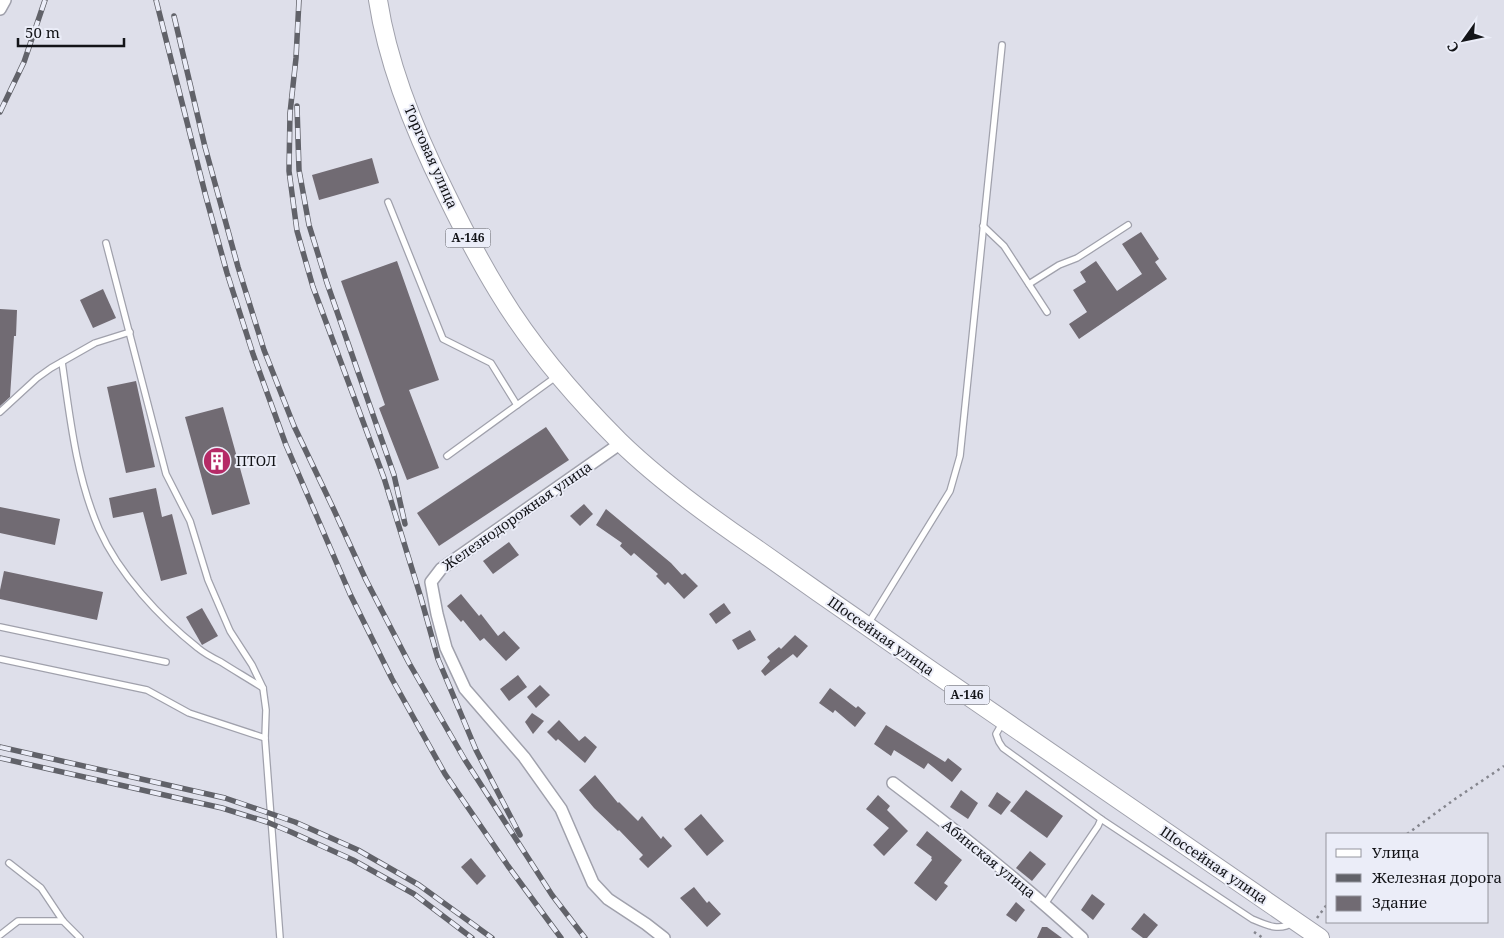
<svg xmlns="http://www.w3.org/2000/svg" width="1504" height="938" viewBox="0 0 1504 938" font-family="'Noto Serif',serif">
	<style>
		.building { fill: #716b73 }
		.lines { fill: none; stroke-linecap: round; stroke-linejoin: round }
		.service-casing { stroke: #a0a1ac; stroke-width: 8 }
		.minor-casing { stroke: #a0a1ac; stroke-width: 14 }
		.trunk-casing { stroke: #a0a1ac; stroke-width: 20 }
		.path { stroke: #84858d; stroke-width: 2.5; stroke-dasharray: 2.5 4; stroke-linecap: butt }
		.service { stroke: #fff; stroke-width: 5.5 }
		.minor { stroke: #fff; stroke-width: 11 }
		.trunk { stroke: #fff; stroke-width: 18 }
		.rail-casing { stroke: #616269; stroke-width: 5.5 }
		.rail { stroke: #ebedf8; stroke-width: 4; stroke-dasharray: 11; stroke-linecap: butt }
		.labels { text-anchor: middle; stroke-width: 4; stroke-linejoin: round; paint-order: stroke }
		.shield { fill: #ebedf8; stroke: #54555b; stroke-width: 1 }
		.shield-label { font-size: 12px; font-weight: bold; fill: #131418 }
		.street-label { font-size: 14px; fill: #131418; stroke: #ebedf8 }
		.poi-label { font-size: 14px; fill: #131418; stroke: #ebedf8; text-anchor: start }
	</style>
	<rect width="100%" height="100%" fill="#dedfea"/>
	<g class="building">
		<path d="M 372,158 L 379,183 L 319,200 L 312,175 Z"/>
		<path d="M 1141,232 L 1159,259 L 1155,262 L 1167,279 L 1079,339 L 1069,324 L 1087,312 L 1073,290 L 1086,282 L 1080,272 L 1096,261 L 1117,291 L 1142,274 L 1122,244 Z"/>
		<path d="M 397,261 L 439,380 L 409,390 L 439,468 L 407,480 L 379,408 L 385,405 L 341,281 Z"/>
		<path d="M 103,289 L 116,318 L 93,328 L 80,300 Z"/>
		<path d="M 0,309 L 17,310 L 16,336 L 14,336 L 10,397 L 0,406 Z"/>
		<path d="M 136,381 L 155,467 L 126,473 L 107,387 Z"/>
		<path d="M 223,407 L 250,504 L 212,515 L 185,417 Z"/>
		<path d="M 546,427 L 569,460 L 439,546 L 417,513 Z"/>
		<path d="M 156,488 L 162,517 L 172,514 L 187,574 L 161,581 L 143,512 L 113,518 L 109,498 Z"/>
		<path d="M 584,504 L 593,514 L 580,526 L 570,516 Z"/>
		<path d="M 0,507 L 60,519 L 55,545 L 0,533 Z"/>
		<path d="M 606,509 L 671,563 L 682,575 L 685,573 L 698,586 L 684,599 L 668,582 L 665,585 L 656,576 L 658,574 L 634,553 L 631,556 L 620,546 L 622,543 L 596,525 Z"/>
		<path d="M 509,542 L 519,555 L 493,574 L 483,561 Z"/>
		<path d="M 4,571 L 103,592 L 97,620 L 0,599 L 0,590 Z"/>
		<path d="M 461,594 L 479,616 L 481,614 L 498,636 L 504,631 L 520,648 L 506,661 L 484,638 L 480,641 L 463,620 L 461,622 L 447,606 Z"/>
		<path d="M 724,603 L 731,613 L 716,624 L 709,614 Z"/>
		<path d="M 202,608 L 218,636 L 202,645 L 186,617 Z"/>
		<path d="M 750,630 L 756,640 L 738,650 L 732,640 Z"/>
		<path d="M 795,635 L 808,646 L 797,658 L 793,654 L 765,676 L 761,671 L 770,661 L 767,657 L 779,647 L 781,649 Z"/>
		<path d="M 518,675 L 527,687 L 509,701 L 500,689 Z"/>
		<path d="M 540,685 L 550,695 L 536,708 L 527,697 Z"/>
		<path d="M 830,688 L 856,708 L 858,706 L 866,713 L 855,727 L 835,710 L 833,713 L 819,703 Z"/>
		<path d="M 532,713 L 544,721 L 533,734 L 525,722 Z"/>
		<path d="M 559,720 L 579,741 L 585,736 L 597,747 L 585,763 L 558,739 L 556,741 L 547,732 Z"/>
		<path d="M 886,725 L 945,762 L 948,758 L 962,769 L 952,782 L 928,763 L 924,769 L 894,750 L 891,756 L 874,744 Z"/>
		<path d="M 595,775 L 618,803 L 619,802 L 638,821 L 642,816 L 661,839 L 663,836 L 672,846 L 648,868 L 639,859 L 643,855 L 619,830 L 618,831 L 594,808 L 579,790 Z"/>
		<path d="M 961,790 L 978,803 L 968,819 L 950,807 Z"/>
		<path d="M 1026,790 L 1063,816 L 1047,838 L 1010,811 Z"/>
		<path d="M 997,792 L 1011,802 L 1001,815 L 988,806 Z"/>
		<path d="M 878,795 L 890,806 L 887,810 L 908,831 L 884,856 L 873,845 L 889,828 L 866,809 Z"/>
		<path d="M 701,814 L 724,841 L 707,856 L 684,829 Z"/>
		<path d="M 927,831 L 962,860 L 944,883 L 948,886 L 936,901 L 914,883 L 932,860 L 931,858 L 932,857 L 916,845 Z"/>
		<path d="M 1030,851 L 1046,864 L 1032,881 L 1016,868 Z"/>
		<path d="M 471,858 L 486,876 L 477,885 L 461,867 Z"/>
		<path d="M 694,887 L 707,903 L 709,901 L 721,914 L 707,927 L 680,898 Z"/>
		<path d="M 1092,894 L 1105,904 L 1093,920 L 1081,910 Z"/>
		<path d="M 1016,902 L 1025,910 L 1016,922 L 1006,915 Z"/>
		<path d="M 1144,913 L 1158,925 L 1147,938 L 1143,938 L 1131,929 Z"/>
		<path d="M 1042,927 L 1047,927 L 1062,938 L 1037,938 Z"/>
	</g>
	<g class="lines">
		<defs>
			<g id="service">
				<path d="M 388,202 L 443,339 L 491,363 L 517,405"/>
				<path d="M 983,226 L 1004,246 L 1047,312"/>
				<path d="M 106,243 L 166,474 L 190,521 L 208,580 L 230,631 L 252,665 L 263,688 L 266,710 L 265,738 L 280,938"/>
				<path d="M 1029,284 L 1059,265 L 1077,258 L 1128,225"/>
				<path d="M 62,362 C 70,418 76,476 99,529 C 119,574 160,618 198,648 C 205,654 213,658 221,662 C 235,671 249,679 263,688"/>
				<path d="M 0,412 L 37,378 L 51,368 L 95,343 L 130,332"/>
				<path d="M 447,456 L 557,376"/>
				<path d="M 868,624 L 950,491 L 960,456 L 1002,45"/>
				<path d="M 0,627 L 166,662"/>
				<path d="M 0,659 L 147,690 L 189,713 L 265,738"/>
				<path d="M 1003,722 L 996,734 L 999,742 L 1003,748 L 1101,819 L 1252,919 C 1266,925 1280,932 1293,922"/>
				<path d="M 9,863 L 41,888 L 63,921 L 80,938"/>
				<path d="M 1045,904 L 1098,826 L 1101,819"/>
				<path d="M 0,935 L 18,921 L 63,921"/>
			</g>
			<g id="minor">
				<path d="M 0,9 L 5,0"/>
				<path d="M 621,443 L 441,569 L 431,582 L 437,614 L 446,648 L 465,689 L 524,757 L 561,809 L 593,883 L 608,899 L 646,924 L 664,938"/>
				<path d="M 893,783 C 958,832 1022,883 1082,938"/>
			</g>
			<path id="trunk" d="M 378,0 C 388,66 416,134 446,194 C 462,227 479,260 498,291 C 531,346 574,396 619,441 C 660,481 707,515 754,547 C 812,588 871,629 929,669 C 1059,759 1190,848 1320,938"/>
		</defs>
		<use href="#service" class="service-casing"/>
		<use href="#minor" class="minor-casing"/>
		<use href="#trunk" class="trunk-casing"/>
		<g class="path">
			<path d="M 1407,834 L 1455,799 L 1504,766"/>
			<path d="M 1317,918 L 1328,903"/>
			<path d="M 1254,932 L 1263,938"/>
		</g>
		<use href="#service" class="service"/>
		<use href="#minor" class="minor"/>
		<use href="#trunk" class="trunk"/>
		<defs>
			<g id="rail">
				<path d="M 156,0 L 206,197 L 227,273 L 253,354 L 286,445 L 350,594 L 392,679 L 445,774 L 508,866 L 561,938"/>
				<path d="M 299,0 L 296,58 L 290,113 L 289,171 L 297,231 L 313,287 L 384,478 L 421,598 L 438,659 L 476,750 L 520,835"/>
				<path d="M 174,16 L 205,147 L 238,267 L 264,350 L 294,426 L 334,510 L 366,580 L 409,663 L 465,760 L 552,895 L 585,938"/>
				<path d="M 297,106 L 299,170 L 309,225 L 327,283 L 394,475 L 405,524"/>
				<path d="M 0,112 L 24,62 L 45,0"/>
				<path d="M 0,747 L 225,798 L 295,822 L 358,850 L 419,885 L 492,938"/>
				<path d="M 0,758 L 222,808 L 267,822 L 291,832 L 353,860 L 414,894 L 472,938"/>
			</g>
		</defs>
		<use href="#rail" class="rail-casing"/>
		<use href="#rail" class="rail"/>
	</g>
	<defs>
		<symbol id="building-disc" viewBox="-11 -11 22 22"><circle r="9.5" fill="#b52a66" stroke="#ebedf8"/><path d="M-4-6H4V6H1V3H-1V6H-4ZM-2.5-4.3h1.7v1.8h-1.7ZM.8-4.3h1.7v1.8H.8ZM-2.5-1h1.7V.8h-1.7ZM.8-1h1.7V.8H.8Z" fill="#fff"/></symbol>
	</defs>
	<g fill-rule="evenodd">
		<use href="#building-disc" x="201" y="445" width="32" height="32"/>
	</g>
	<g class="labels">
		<g class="shield">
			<rect x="445.5" y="228.5" width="45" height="19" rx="4"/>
			<rect x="944.5" y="685.5" width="45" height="19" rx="4"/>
		</g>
		<g class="shield-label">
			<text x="468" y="242">А-146</text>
			<text x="967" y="699">А-146</text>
		</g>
		<g class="street-label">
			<text transform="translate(431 157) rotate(66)" y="5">Торговая улица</text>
			<text transform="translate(517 516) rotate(-35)" y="5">Железнодорожная улица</text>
			<text transform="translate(881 636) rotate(35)" y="5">Шоссейная улица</text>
			<text transform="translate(989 859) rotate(39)" y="5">Абинская улица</text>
			<text transform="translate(1214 865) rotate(34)" y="5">Шоссейная улица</text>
		</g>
		<g class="poi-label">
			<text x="236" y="466">ПТОЛ</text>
		</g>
	</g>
	<rect x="1326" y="833" width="162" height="90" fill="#ebedf8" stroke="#95969e"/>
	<rect x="1336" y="849" width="25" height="8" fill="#ffffff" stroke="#95969e"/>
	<text x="1372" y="858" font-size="15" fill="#131418">Улица</text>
	<rect x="1336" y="874" width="25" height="8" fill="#616269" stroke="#95969e"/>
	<text x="1372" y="883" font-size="15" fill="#131418">Железная дорога</text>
	<rect x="1336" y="896" width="25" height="15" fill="#716b73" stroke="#95969e"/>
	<text x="1372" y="908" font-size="15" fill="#131418">Здание</text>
	<g transform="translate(1464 40) rotate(237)" stroke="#ebedf8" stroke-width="4" paint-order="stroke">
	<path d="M0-4L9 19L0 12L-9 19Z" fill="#131418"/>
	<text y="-8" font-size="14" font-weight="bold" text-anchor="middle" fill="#131418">С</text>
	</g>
	<path d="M18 38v8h106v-8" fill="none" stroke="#131418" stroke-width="2.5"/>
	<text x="25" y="38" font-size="15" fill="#131418" stroke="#ebedf8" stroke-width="4" paint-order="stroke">50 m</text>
</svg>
